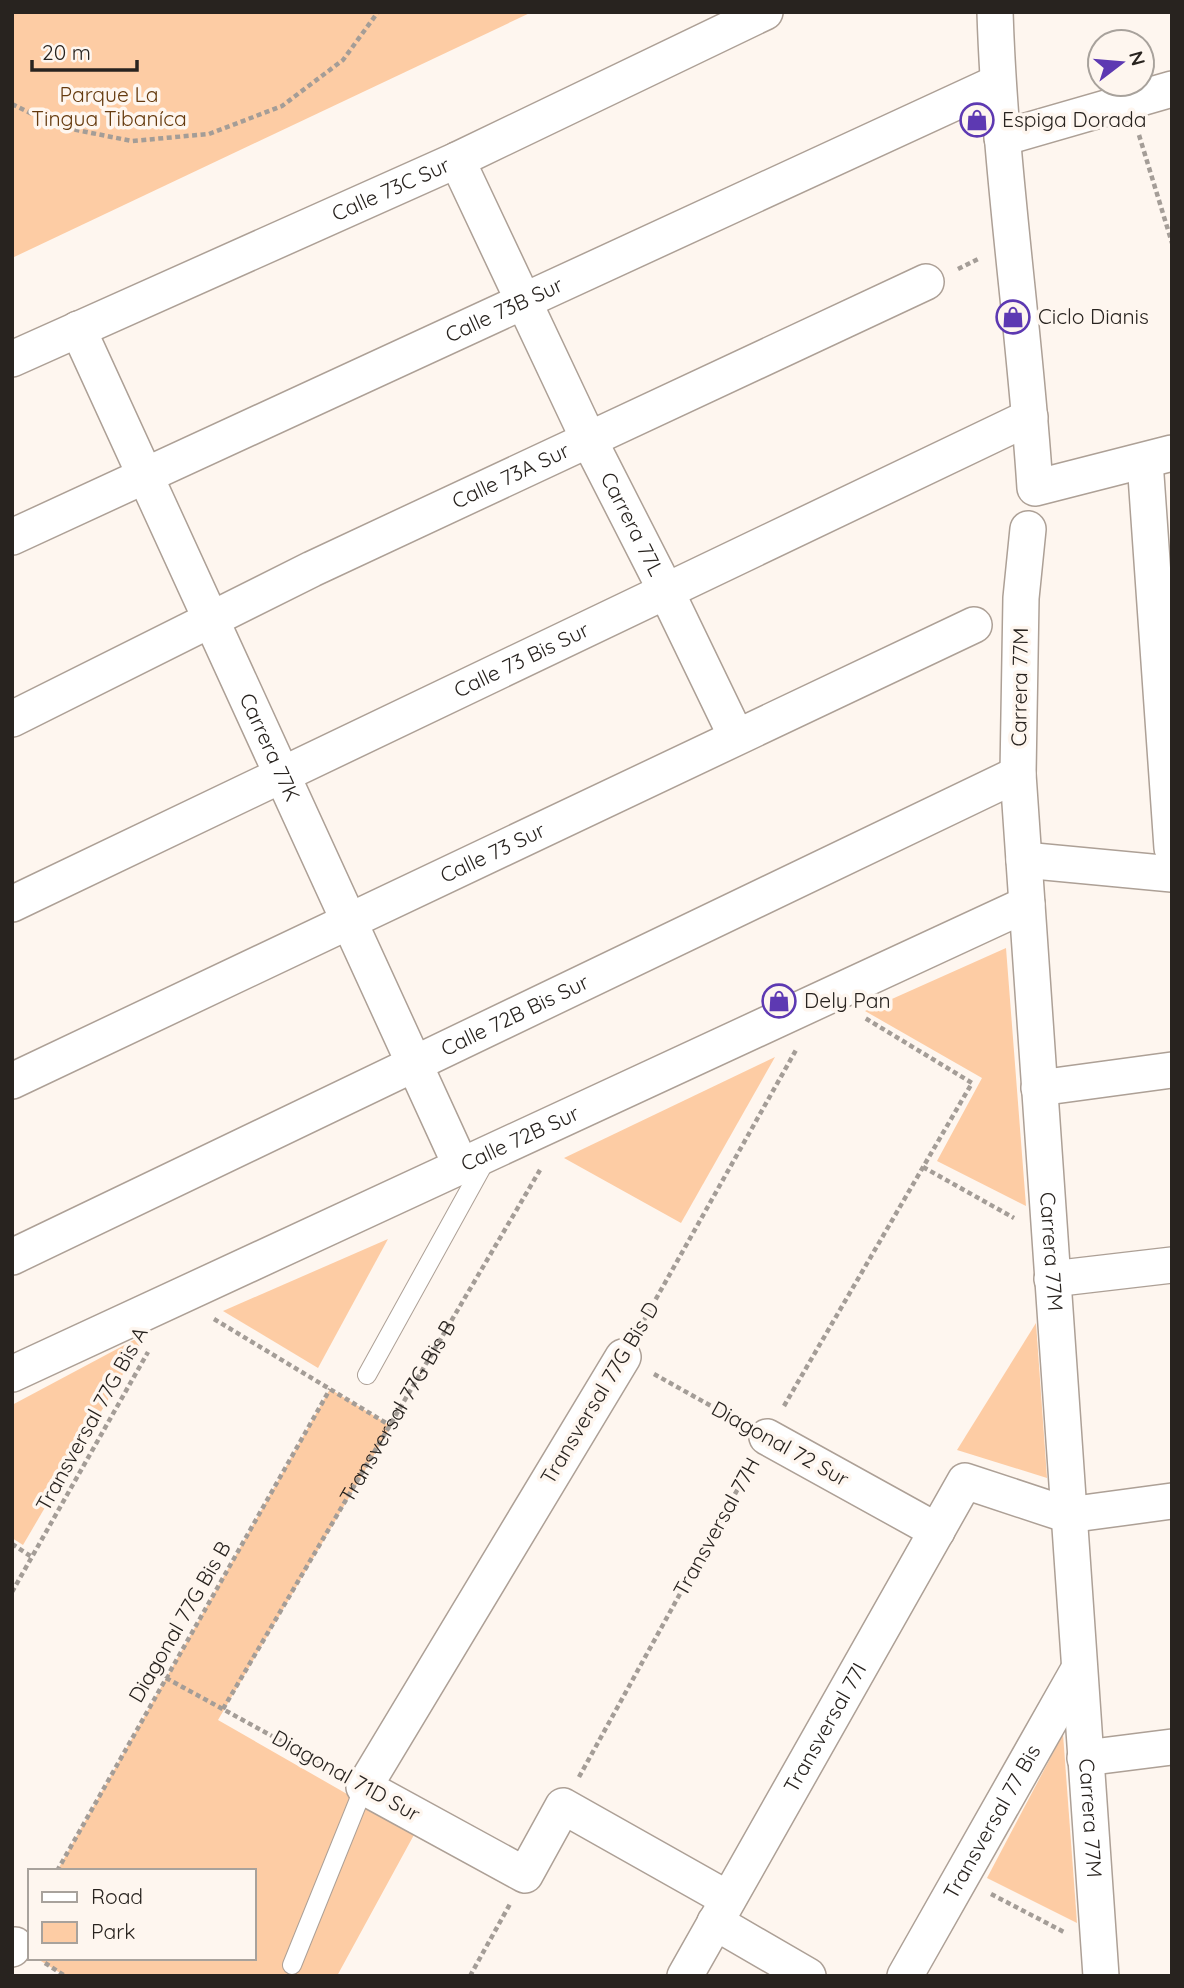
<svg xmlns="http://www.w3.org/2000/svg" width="1184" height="1988" viewBox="0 0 1184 1988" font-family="Quicksand,sans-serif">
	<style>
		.green { fill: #fdcca4 }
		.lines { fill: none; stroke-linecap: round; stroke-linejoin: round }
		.lane-casing { stroke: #ada096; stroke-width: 20 }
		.street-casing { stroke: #ada096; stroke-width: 38 }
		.path { stroke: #a49d97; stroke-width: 4.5; stroke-dasharray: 5 3.5; stroke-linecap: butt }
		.lane { stroke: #fff; stroke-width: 18 }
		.street { stroke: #fff; stroke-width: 35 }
		.labels { text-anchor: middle; stroke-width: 7; stroke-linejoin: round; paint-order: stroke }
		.park-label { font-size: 21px; fill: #653a0e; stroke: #fef6ef }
		.poi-label { font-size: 21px; fill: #28231f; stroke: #fef6ef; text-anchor: start }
		.street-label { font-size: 21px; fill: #28231f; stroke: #fef6ef }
	</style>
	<rect width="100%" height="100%" fill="#fef6ef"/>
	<g class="green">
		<path d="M 12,12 L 532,12 L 12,258 Z"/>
		<path d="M 1006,948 L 1026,1206 L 937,1161 L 982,1078 L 865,1011 Z"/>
		<path d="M 775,1057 L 681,1223 L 564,1158 Z"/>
		<path d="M 388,1239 L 318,1368 L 223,1311 Z"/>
		<path d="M 1036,1323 L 1047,1478 L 957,1450 Z"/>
		<path d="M 147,1333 L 23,1545 L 12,1538 L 12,1405 Z"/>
		<path d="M 330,1389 L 391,1426 L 218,1720 L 415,1833 L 337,1976 L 65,1976 L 36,1958 L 254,1958 L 254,1871 L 57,1871 Z"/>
		<path d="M 1063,1734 L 1077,1923 L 987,1878 Z"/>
	</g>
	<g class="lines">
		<defs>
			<g id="lane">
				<path d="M 367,1375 L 487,1158"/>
				<path d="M 292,1965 L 364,1787"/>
			</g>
			<g id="street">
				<path d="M 995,12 C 1000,172 1025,329 1035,488 L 1172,453"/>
				<path d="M 1002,138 L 1172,89"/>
				<path id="s2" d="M 457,160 L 588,438 L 666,591 L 736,736"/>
				<path id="s3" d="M 78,329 L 461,1166"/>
				<path id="s4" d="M 12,359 L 457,160 L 765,12"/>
				<path d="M 1145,461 L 1172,848"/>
				<path id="s5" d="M 1028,529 L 1021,598 L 1018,774 L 1101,1976"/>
				<path id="s6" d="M 12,537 L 997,83"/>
				<path id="s7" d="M 12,719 L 312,569 L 926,282"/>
				<path d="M 1024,860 L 1172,874"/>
				<path id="s8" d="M 12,904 L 1030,417"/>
				<path id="s9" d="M 12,1081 L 974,625"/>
				<path d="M 1039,1088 L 1172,1070"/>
				<path id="s10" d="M 12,1257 L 1018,774"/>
				<path d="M 1052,1279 L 1172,1265"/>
				<path d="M 623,1357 L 364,1787 L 525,1875 L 563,1806 L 728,1899"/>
				<path id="s11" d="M 12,1374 L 1027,904"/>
				<path d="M 767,1437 L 937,1531"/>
				<path d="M 1085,1758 L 1172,1747"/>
				<path d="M 715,1922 L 808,1976"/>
				<path d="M 12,1949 L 15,1945"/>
				<path id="s12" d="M 685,1976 L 965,1481 L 1068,1515 L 1172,1501"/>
				<path id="s13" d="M 905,1976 L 1079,1669"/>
			</g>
		</defs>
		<use href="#lane" class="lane-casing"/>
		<use href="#street" class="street-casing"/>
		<g class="path">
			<path d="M 12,104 L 56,126 L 132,141 L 209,134 L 282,106 L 343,60 L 378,12"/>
			<path d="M 1139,135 L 1172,243"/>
			<path d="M 958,269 L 978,259"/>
			<path d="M 923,1167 L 1014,1218"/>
			<path d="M 214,1319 L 391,1426"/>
			<path d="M 639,1329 L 796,1050"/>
			<path d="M 654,1374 L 738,1421"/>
			<path d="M 784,1406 L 972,1083 L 865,1018"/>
			<path d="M 12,1544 L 32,1557"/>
			<path d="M 12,1592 L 148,1352"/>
			<path d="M 166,1678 L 336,1771"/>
			<path id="s1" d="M 223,1709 L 540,1170"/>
			<path d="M 579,1777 L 751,1465"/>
			<path d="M 57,1871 L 330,1389"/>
			<path d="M 991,1894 L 1064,1932"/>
			<path d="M 45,1963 L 65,1976"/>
			<path d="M 470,1976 L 510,1904"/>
		</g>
		<use href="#lane" class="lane"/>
		<use href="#street" class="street"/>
	</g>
	<defs>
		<symbol id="shop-ring" viewBox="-11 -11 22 22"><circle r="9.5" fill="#fef6ef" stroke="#5d39b2" stroke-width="1.5"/><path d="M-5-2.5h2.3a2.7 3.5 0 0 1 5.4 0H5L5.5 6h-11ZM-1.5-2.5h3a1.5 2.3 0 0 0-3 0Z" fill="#5d39b2"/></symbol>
	</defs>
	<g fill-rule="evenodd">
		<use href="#shop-ring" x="958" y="101" width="38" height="38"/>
		<use href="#shop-ring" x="994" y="298" width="38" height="38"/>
		<use href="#shop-ring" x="760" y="982" width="38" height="38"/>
	</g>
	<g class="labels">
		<g class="park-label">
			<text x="109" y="102">Parque La<tspan x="109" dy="24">Tingua Tibaníca</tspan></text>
		</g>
		<g class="poi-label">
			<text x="1002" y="127">Espiga Dorada</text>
			<text x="1038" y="324">Ciclo Dianis</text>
			<text x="804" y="1008">Dely Pan</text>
		</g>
		<g class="street-label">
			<text dy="7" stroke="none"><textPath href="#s4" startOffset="415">Calle 73C Sur</textPath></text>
			<text dy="7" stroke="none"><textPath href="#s6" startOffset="542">Calle 73B Sur</textPath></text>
			<text dy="7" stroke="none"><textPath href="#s7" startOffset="555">Calle 73A Sur</textPath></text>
			<text dy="7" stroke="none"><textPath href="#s2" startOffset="404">Carrera 77L</textPath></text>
			<text dy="7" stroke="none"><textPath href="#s8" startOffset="565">Calle 73 Bis Sur</textPath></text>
			<text transform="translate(1020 687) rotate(-89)" y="7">Carrera 77M</text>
			<text dy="7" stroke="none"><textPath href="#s3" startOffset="460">Carrera 77K</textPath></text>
			<text dy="7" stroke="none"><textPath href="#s9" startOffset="532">Calle 73 Sur</textPath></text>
			<text dy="7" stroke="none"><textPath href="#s10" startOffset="558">Calle 72B Bis Sur</textPath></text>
			<text dy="7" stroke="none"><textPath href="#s11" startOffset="560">Calle 72B Sur</textPath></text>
			<text dy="7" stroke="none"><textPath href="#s5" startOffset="724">Carrera 77M</textPath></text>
			<text transform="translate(600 1393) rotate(-59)" y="7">Transversal 77G Bis D</text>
			<text dy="7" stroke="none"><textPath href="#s1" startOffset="345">Transversal 77G Bis B</textPath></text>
			<text transform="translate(92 1419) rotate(-61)" y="7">Transversal 77G Bis A</text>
			<text transform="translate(780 1444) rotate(29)" y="7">Diagonal 72 Sur</text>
			<text transform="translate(717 1527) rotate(-61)" y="7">Transversal 77H</text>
			<text transform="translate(180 1622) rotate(-60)" y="7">Diagonal 77G Bis B</text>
			<text dy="7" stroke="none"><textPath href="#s12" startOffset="285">Transversal 77I</textPath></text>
			<text transform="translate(346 1776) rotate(29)" y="7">Diagonal 71D Sur</text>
			<text dy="7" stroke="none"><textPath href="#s5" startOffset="1292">Carrera 77M</textPath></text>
			<text dy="7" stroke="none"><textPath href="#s13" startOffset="177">Transversal 77 Bis</textPath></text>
		</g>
	</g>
	<rect width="1184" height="1988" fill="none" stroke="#28231f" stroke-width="28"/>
	<rect x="28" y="1869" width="228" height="91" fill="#fef6ef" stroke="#a8a29c" stroke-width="2"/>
	<rect x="42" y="1892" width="35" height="10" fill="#ffffff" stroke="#a8a29c" stroke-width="2"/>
	<text x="91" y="1904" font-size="21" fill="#28231f">Road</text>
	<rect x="42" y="1922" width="35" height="21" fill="#fdcca4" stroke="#a8a29c" stroke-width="2"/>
	<text x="91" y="1939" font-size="21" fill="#28231f">Park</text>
	<g transform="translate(1121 63) rotate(74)"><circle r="33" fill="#fef6ef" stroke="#a8a29c" stroke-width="2"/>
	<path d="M0-5L12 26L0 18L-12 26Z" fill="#5d39b2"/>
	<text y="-10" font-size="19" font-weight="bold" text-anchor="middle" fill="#28231f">N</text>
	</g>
	<path d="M32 60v10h105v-10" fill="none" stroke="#28231f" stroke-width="3.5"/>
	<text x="42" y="60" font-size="21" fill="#28231f" stroke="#fef6ef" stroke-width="5" paint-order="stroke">20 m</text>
</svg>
